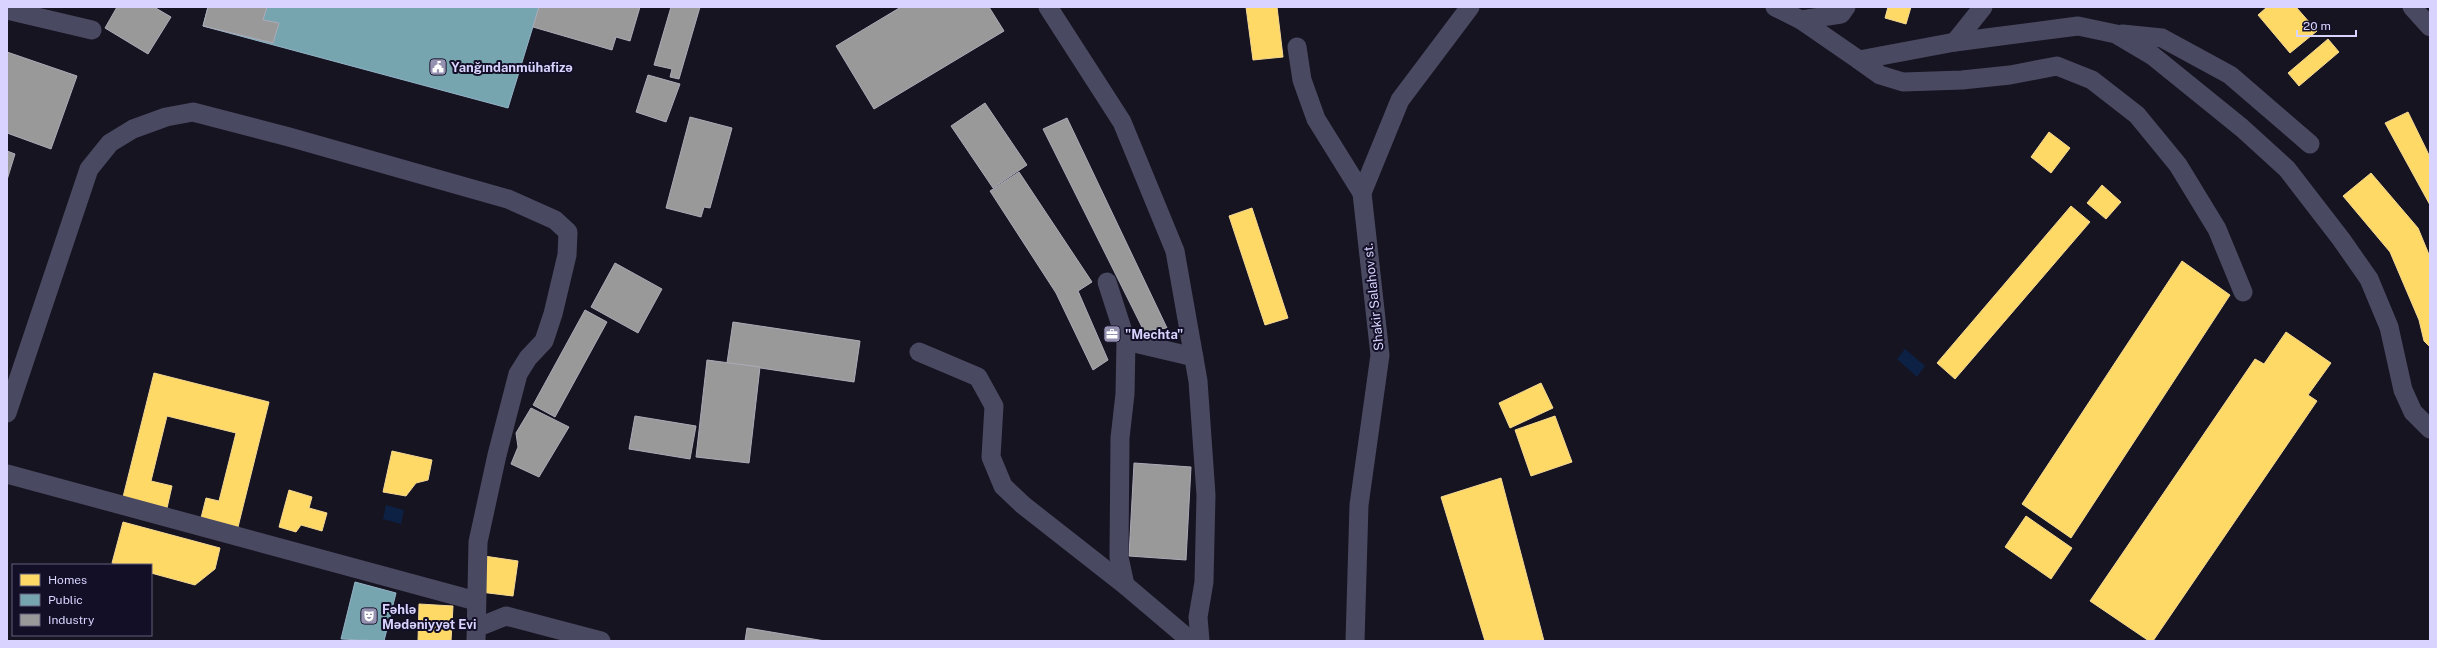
<svg xmlns="http://www.w3.org/2000/svg" width="2437" height="648" viewBox="0 0 2437 648" font-family="'Public Sans',sans-serif">
	<style>
		.water { fill: #0d2144 }
		.homes { fill: #ffd966; stroke: #f4d894 }
		.public { fill: #76a5af; stroke: #94b3c7 }
		.industry { fill: #999; stroke: #acabb8 }
		.lines { fill: none; stroke-linecap: round; stroke-linejoin: round }
		.minor { stroke: #4a4962; stroke-width: 19 }
		.labels { text-anchor: middle; stroke-width: 4; stroke-linejoin: round; paint-order: stroke }
		.poi-label { font-size: 13px; font-weight: bold; fill: #d9d4ff; stroke: #130f26; text-anchor: start }
		.street-label { font-size: 13px; fill: #d9d4ff; stroke: #130f26 }
	</style>
	<rect width="100%" height="100%" fill="#161421"/>
	<g class="water">
		<path d="M 1905,349 L 1925,366 L 1917,377 L 1897,359 Z"/>
		<path d="M 386,505 L 404,510 L 401,524 L 383,519 Z"/>
	</g>
	<g class="homes">
		<path d="M 1246,7 L 1277,7 L 1283,57 L 1253,60 Z"/>
		<path d="M 1888,7 L 1911,7 L 1906,24 L 1885,18 Z"/>
		<path d="M 2267,7 L 2296,7 L 2317,31 L 2290,53 L 2258,15 Z"/>
		<path d="M 2328,39 L 2339,52 L 2299,86 L 2288,73 Z"/>
		<path d="M 2408,112 L 2430,157 L 2430,205 L 2385,123 Z"/>
		<path d="M 2049,132 L 2070,148 L 2051,173 L 2031,157 Z"/>
		<path d="M 2371,173 L 2418,228 L 2430,257 L 2430,347 L 2424,341 L 2419,320 L 2390,252 L 2343,196 Z"/>
		<path d="M 2102,185 L 2121,202 L 2106,219 L 2087,203 Z"/>
		<path d="M 2071,206 L 2090,222 L 1955,379 L 1937,363 Z"/>
		<path d="M 1252,208 L 1288,318 L 1265,325 L 1229,216 Z"/>
		<path d="M 2182,261 L 2230,295 L 2071,538 L 2022,504 Z"/>
		<path d="M 2286,332 L 2331,363 L 2308,395 L 2317,401 L 2153,641 L 2149,641 L 2090,601 L 2255,359 L 2264,364 Z"/>
		<path d="M 154,373 L 269,402 L 238,527 L 201,518 L 206,498 L 219,501 L 236,433 L 167,416 L 151,481 L 172,486 L 167,508 L 123,497 Z"/>
		<path d="M 1541,383 L 1553,408 L 1510,428 L 1499,403 Z"/>
		<path d="M 1555,416 L 1572,462 L 1531,476 L 1515,430 Z"/>
		<path d="M 392,451 L 432,460 L 428,480 L 416,483 L 406,496 L 383,492 Z"/>
		<path d="M 1501,478 L 1544,641 L 1485,641 L 1441,497 Z"/>
		<path d="M 289,490 L 312,497 L 309,508 L 327,513 L 322,531 L 301,525 L 296,532 L 279,527 Z"/>
		<path d="M 2026,516 L 2072,548 L 2051,579 L 2005,547 Z"/>
		<path d="M 123,522 L 220,548 L 215,569 L 195,585 L 151,573 L 151,565 L 121,565 L 112,563 Z"/>
		<path d="M 484,556 L 518,561 L 513,596 L 480,592 Z"/>
		<path d="M 419,604 L 453,606 L 451,641 L 418,641 Z"/>
	</g>
	<g class="public">
		<path d="M 208,7 L 539,7 L 508,108 L 203,26 Z"/>
		<path d="M 355,582 L 396,593 L 384,641 L 341,639 Z"/>
	</g>
	<g class="industry">
		<path d="M 117,7 L 154,7 L 171,17 L 148,54 L 105,28 Z"/>
		<path d="M 208,7 L 267,7 L 263,20 L 279,23 L 273,43 L 203,26 Z"/>
		<path d="M 539,7 L 640,7 L 630,41 L 616,37 L 612,50 L 533,27 Z"/>
		<path d="M 671,7 L 700,7 L 679,79 L 670,77 L 672,69 L 654,65 Z"/>
		<path d="M 901,7 L 989,7 L 1004,31 L 874,109 L 836,46 Z"/>
		<path d="M 7,52 L 77,76 L 51,149 L 7,133 Z"/>
		<path d="M 648,75 L 680,84 L 666,122 L 636,112 Z"/>
		<path d="M 985,103 L 1027,165 L 993,188 L 951,126 Z"/>
		<path d="M 690,117 L 732,128 L 710,208 L 704,207 L 701,217 L 666,208 Z"/>
		<path d="M 1067,118 L 1167,328 L 1144,331 L 1043,129 Z"/>
		<path d="M 7,151 L 15,154 L 7,180 Z"/>
		<path d="M 1019,172 L 1092,282 L 1078,291 L 1108,360 L 1093,370 L 1056,293 L 990,191 Z"/>
		<path d="M 615,263 L 662,289 L 638,333 L 591,307 Z"/>
		<path d="M 585,310 L 607,322 L 555,417 L 533,405 Z"/>
		<path d="M 733,322 L 860,341 L 854,382 L 727,363 Z"/>
		<path d="M 707,360 L 760,367 L 749,463 L 696,457 Z"/>
		<path d="M 531,408 L 569,427 L 539,477 L 511,464 L 518,447 L 516,433 Z"/>
		<path d="M 635,416 L 696,426 L 690,459 L 629,449 Z"/>
		<path d="M 1134,463 L 1191,467 L 1186,560 L 1129,556 Z"/>
		<path d="M 747,628 L 825,641 L 745,641 Z"/>
	</g>
	<g class="lines">
		<g class="minor">
			<path d="M 1048,7 L 1122,122 L 1175,251 L 1198,381 L 1206,495 L 1204,582 L 1198,617 L 1200,641"/>
			<path d="M 1775,7 L 1801,20 L 1841,14 L 1846,7"/>
			<path d="M 2412,7 L 2430,27"/>
			<path d="M 7,10 L 92,30"/>
			<path d="M 1801,20 L 1859,60 L 1955,42 L 2078,26 L 2116,34 L 2153,56 L 2242,128 L 2287,169 L 2341,239 L 2369,279 L 2389,327 L 2403,390 L 2413,412 L 2430,429"/>
			<path d="M 2122,34 L 2162,38 L 2230,75 L 2310,144"/>
			<path d="M 1955,42 L 1983,7"/>
			<path d="M 1297,47 L 1302,80 L 1316,119 L 1362,193"/>
			<path d="M 1859,60 L 1880,75 L 1903,82 L 1962,80 L 2010,75 L 2057,66 L 2092,80 L 2137,115 L 2178,165 L 2217,229 L 2243,292"/>
			<path d="M 1107,282 L 1126,341 L 1194,357"/>
			<path d="M 919,352 L 978,377 L 994,406 L 991,457 L 1003,486 L 1023,505 L 1125,585 L 1191,641"/>
			<path d="M 7,413 L 89,169 L 110,143 L 133,129 L 166,117 L 193,112 L 289,137 L 508,199 L 555,220 L 568,232 L 567,255 L 553,314 L 544,341 L 528,358 L 518,374 L 497,455 L 478,542 L 476,641"/>
			<path d="M 7,474 L 476,601"/>
			<path d="M 1125,585 L 1119,557 L 1120,438 L 1125,394 L 1126,341"/>
			<path d="M 476,628 L 506,616 L 601,641"/>
			<path d="M 1355,641 L 1359,505 L 1380,355 L 1362,193 L 1400,100 L 1470,7"/>
		</g>
	</g>
	<defs>
		<symbol id="civic-square" viewBox="-11 -11 22 22"><rect x="-9" y="-9" width="18" height="18" rx="4" fill="#9591b1" stroke="#130f26"/><path d="M-.6-6.5H3V-4.5H.6V-3L4-1V1h2V6H-6V1h2V-1L-.6-3ZM-1.2 2.5V6h2.4V2.5Z" fill="#fff"/></symbol>
		<symbol id="office-square" viewBox="-11 -11 22 22"><rect x="-9" y="-9" width="18" height="18" rx="4" fill="#9591b1" stroke="#130f26"/><path d="M-6-3h4V-5.5h4V-3h4V5H-6ZM-1-4.5V-3h2v-1.5ZM-6 0V1H6V0Z" fill="#fff"/></symbol>
		<symbol id="theatre-square" viewBox="-11 -11 22 22"><rect x="-9" y="-9" width="18" height="18" rx="4" fill="#9591b1" stroke="#130f26"/><path d="M-5-5.5Q0-4 5-5.5V0Q5 5 0 6Q-5 5-5 0ZM-3.3-2.5H-1v1.5H-3.3ZM1-2.5H3.3v1.5H1ZM-2.8 1Q0 5.5 2.8 1Z" fill="#fff"/></symbol>
	</defs>
	<g fill-rule="evenodd">
		<use href="#civic-square" x="428" y="57" width="20" height="20"/>
		<use href="#office-square" x="1102" y="324" width="20" height="20"/>
		<use href="#theatre-square" x="359" y="606" width="20" height="20"/>
	</g>
	<g class="labels">
		<g class="poi-label">
			<text x="451" y="72">Yanğındanmühafizə</text>
			<text x="1125" y="339">"Mechta"</text>
			<text x="382" y="614">Fəhlə<tspan x="382" dy="15">Mədəniyyət Evi</tspan></text>
		</g>
		<g class="street-label">
			<text transform="translate(1373 297) rotate(-96)" y="5">Shakir Salahov st.</text>
		</g>
	</g>
	<rect width="2437" height="648" fill="none" stroke="#d9d4ff" stroke-width="16"/>
	<rect x="12" y="564" width="140" height="72" fill="#130f26" stroke="#625e7d"/>
	<rect x="20" y="574" width="20" height="12" fill="#ffd966" stroke="#625e7d"/>
	<text x="48" y="584" font-size="12" fill="#d9d4ff">Homes</text>
	<rect x="20" y="594" width="20" height="12" fill="#76a5af" stroke="#625e7d"/>
	<text x="48" y="604" font-size="12" fill="#d9d4ff">Public</text>
	<rect x="20" y="614" width="20" height="12" fill="#999999" stroke="#625e7d"/>
	<text x="48" y="624" font-size="12" fill="#d9d4ff">Industry</text>
	<path d="M2297 30v6h59v-6" fill="none" stroke="#d9d4ff" stroke-width="2"/>
	<text x="2303" y="30" font-size="12" fill="#d9d4ff" stroke="#130f26" stroke-width="3" paint-order="stroke">20 m</text>
</svg>
